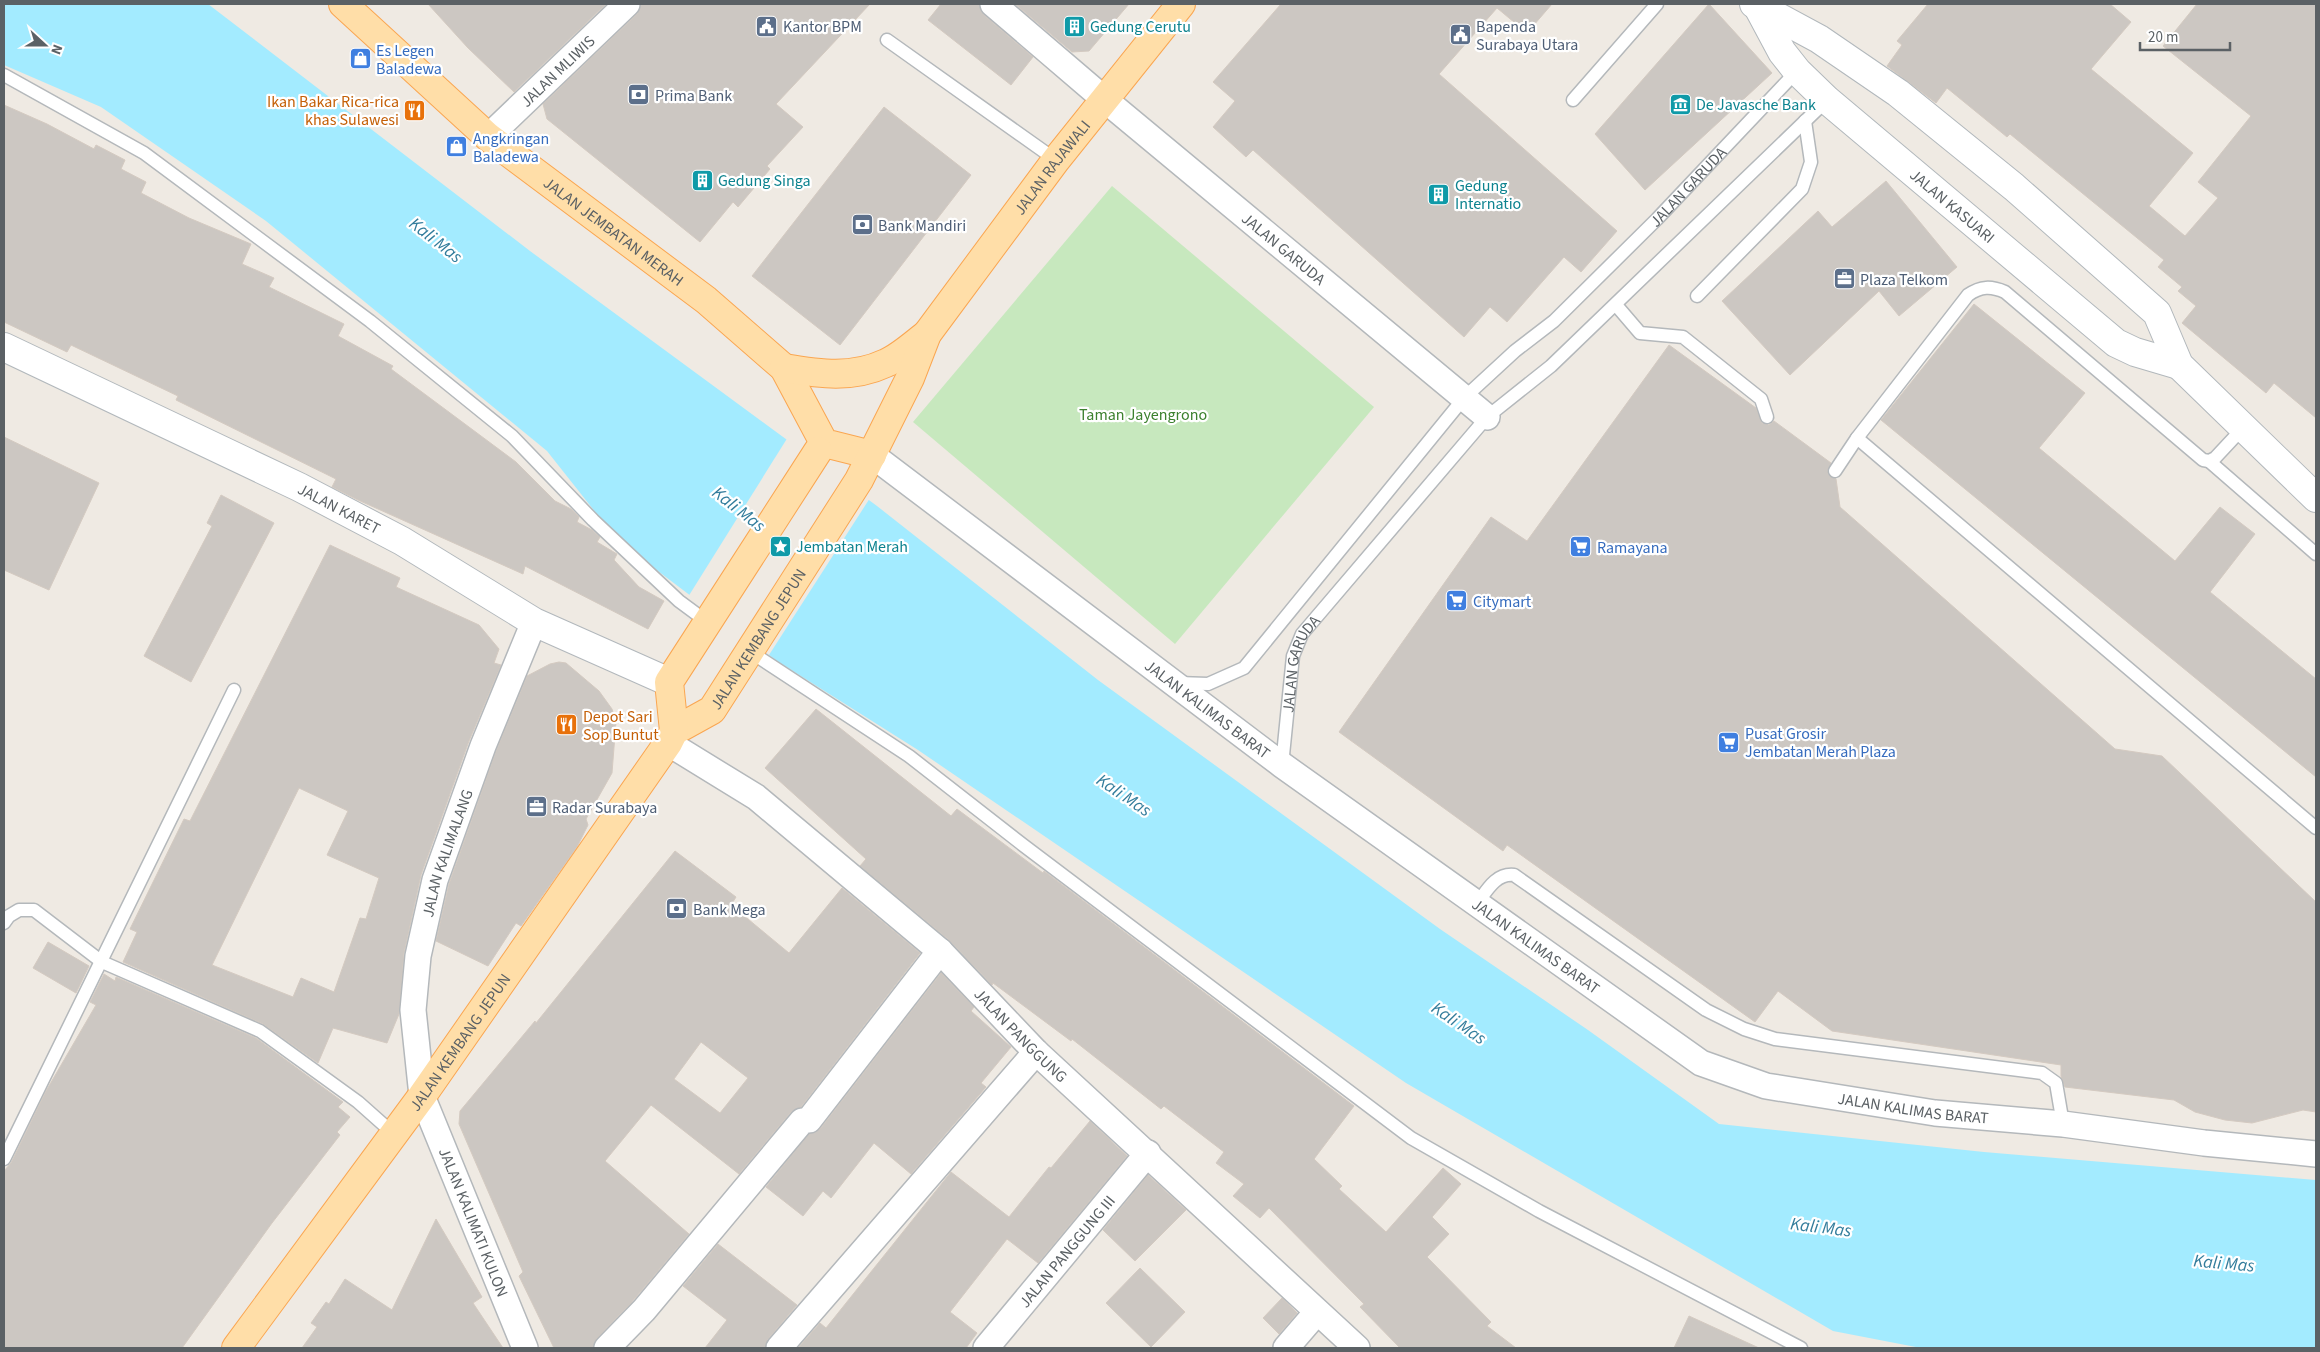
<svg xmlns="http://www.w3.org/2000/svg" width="2320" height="1352" viewBox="0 0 2320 1352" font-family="'Source Sans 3',sans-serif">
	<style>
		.green { fill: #c7e8be }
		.water { fill: #a3ebff }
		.pier { fill: #efeae3 }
		.building { fill: #ccc7c2; stroke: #d4cac1; fill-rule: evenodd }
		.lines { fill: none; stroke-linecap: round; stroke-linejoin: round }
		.lane-casing { stroke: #b4b8bb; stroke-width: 15 }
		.street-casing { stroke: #b4b8bb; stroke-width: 28 }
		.secondary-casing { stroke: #b2b8bc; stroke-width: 30 }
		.primary-casing { stroke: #faa651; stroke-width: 30 }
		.lane { stroke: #fff; stroke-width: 12 }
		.street { stroke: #fff; stroke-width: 25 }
		.secondary { stroke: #fff; stroke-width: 28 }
		.primary { stroke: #ffdea8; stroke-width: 28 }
		.labels { text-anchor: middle; stroke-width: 4.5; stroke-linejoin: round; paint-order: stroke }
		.service-label { font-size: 16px; fill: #4e5e75; stroke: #fff; text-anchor: start }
		.culture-label { font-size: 16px; fill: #0d838f; stroke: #fff; text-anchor: start }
		.shop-label { font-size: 16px; fill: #366cbe; stroke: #fff; text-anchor: start }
		.street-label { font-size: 16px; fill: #5b6165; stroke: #fff }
		.food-label { font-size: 16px; fill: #c56008; stroke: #fff; text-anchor: end }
		.park-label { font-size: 16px; fill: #3c812e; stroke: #fff }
		.water-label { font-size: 18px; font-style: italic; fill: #337d9c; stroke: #fff }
	</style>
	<rect width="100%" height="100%" fill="#efeae3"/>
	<path class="green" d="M 1112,186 L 1374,407 L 1175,644 L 913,422 Z"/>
	<path class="water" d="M 4,4 L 208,4 L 530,251 L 877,506 L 1098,680 L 1440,929 L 1588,1030 L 1719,1124 L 1984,1152 L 2316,1180 L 2316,1348 L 1921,1348 L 1833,1331 L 1406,1083 L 918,750 L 777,661 L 642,559 L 600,518 L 547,451 L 266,221 L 101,107 L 4,65 Z"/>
	<path class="pier" d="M 788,437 L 870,498 L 769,655 L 753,646 L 688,597 Z"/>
	<g class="building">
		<path d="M 428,4 L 606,4 L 514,92 L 468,48 Z"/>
		<path d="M 641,4 L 870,4 L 776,104 L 803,127 L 767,166 L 770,169 L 738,207 L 733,202 L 700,242 L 547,119 L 543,104 L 637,14 Z"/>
		<path d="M 941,4 L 979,4 L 984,15 L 1033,57 L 1011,85 L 928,20 Z"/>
		<path d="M 1015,4 L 1129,4 L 1089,51 L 1072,52 Z"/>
		<path d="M 1281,4 L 1552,4 L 1527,33 L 1497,8 L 1439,74 L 1617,231 L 1581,272 L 1564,257 L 1507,322 L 1490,307 L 1464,337 L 1253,150 L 1246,157 L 1213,127 L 1235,101 L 1213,82 Z"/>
		<path d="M 1709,4 L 1772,73 L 1645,190 L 1595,134 Z"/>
		<path d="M 1928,4 L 2110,4 L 2131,22 L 2091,69 L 2193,153 L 2149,206 L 2185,236 L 2218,198 L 2198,182 L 2251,116 L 2163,46 L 2197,4 L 2316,4 L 2316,418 L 2274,383 L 2266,393 L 2182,323 L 2196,306 L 2178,291 L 2182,287 L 2158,267 L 2164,260 L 2010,134 L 2007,137 L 1947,88 L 1936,103 L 1887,66 L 1902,45 L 1897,41 Z"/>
		<path d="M 4,105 L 47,124 L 94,149 L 96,145 L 125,160 L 121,169 L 146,182 L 141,193 L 189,218 L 251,244 L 242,264 L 274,278 L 269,287 L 344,324 L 338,336 L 393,366 L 391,369 L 516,462 L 555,501 L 571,509 L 579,517 L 577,522 L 592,530 L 600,537 L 597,542 L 617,554 L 614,560 L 639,587 L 664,601 L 648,629 L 525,566 L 523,574 L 358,500 L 332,487 L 336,479 L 176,400 L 178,396 L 71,345 L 67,352 L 4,322 Z"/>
		<path d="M 884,107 L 971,175 L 840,345 L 752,276 Z"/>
		<path d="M 1886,181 L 1957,267 L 1899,316 L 1879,291 L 1790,375 L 1722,301 L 1818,211 L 1832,227 Z"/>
		<path d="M 1974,304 L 2085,393 L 2039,448 L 2175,561 L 2220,507 L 2255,534 L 2210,592 L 2316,679 L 2316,777 L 1881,420 Z"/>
		<path d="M 1669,345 L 1756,408 L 1762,423 L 1769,425 L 1774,421 L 1831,463 L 1828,474 L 1836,479 L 1840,507 L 2115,749 L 2162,756 L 2316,902 L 2316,1112 L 2303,1110 L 2252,1123 L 2225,1120 L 2195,1112 L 2174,1100 L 2065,1087 L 2061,1076 L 2061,1065 L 1832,1031 L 1778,991 L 1755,1022 L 1507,845 L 1503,851 L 1339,732 L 1491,517 L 1527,541 Z"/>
		<path d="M 4,437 L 99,483 L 49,590 L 4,570 Z"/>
		<path d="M 221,495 L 274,523 L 191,682 L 144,656 L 212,526 L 207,523 Z"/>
		<path d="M 330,545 L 400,578 L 396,587 L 479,625 L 499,649 L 494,663 L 501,665 L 469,741 L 421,875 L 404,953 L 399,1014 L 387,1043 L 333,1028 L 318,1063 L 263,1024 L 123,962 L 137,932 L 130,929 L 184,819 L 190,821 ZM 299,788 L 348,811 L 327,855 L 379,878 L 366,919 L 360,918 L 334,992 L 301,978 L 293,997 L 212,965 Z"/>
		<path d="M 559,662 L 566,663 L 599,691 L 612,709 L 616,722 L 612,773 L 586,819 L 588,825 L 577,847 L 521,926 L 516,923 L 488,966 L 436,941 L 449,884 L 496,751 L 527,676 L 550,664 Z"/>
		<path d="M 816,709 L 951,816 L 957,809 L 1043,873 L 1044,871 L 1354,1106 L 1314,1159 L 1342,1186 L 1339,1189 L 1386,1232 L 1443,1168 L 1461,1184 L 1432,1217 L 1449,1234 L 1427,1257 L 1491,1322 L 1487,1326 L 1516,1348 L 1400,1348 L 1360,1307 L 1364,1304 L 1269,1208 L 1260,1218 L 1233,1196 L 1244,1184 L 1216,1163 L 1224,1152 L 1164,1106 L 1161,1109 L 1072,1039 L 1071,1041 L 993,983 L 992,985 L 949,940 L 860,866 L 866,859 L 765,768 Z"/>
		<path d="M 675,851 L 736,897 L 731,905 L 789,953 L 842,888 L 920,953 L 801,1107 L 791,1112 L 739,1174 L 651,1105 L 605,1161 L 689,1234 L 631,1303 L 597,1338 L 593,1348 L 554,1348 L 519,1276 L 523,1272 L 459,1124 L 460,1111 L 535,1021 L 536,1023 ZM 701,1042 L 748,1078 L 720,1113 L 674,1079 Z"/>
		<path d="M 48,942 L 89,966 L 76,993 L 33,968 Z"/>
		<path d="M 941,973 L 974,1007 L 971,1011 L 1011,1047 L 981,1083 L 986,1087 L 911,1174 L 874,1143 L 831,1198 L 823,1191 L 803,1216 L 766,1187 L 809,1134 L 820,1129 Z"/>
		<path d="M 104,974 L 115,981 L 116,977 L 256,1038 L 343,1102 L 338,1107 L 350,1117 L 337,1132 L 340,1135 L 272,1223 L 182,1348 L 4,1348 L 4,1171 L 11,1163 L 46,1091 L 96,1005 L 90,1002 Z"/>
		<path d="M 1090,1121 L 1127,1156 L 1038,1263 L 1007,1239 L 950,1312 L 977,1333 L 966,1348 L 798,1348 L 820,1323 L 826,1328 L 951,1172 L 1009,1217 L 1049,1167 L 1051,1168 Z"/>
		<path d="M 1148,1175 L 1186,1210 L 1135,1261 L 1103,1230 Z"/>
		<path d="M 436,1219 L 482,1297 L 473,1303 L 503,1348 L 302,1348 L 317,1327 L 311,1323 L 326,1302 L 329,1304 L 345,1279 L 392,1310 Z"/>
		<path d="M 718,1244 L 797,1305 L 768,1339 L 765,1348 L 705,1348 L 727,1320 L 683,1286 Z"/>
		<path d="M 1140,1268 L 1185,1312 L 1151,1347 L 1106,1303 Z"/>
		<path d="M 1282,1298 L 1297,1313 L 1279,1334 L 1263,1318 Z"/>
		<path d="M 1689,1316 L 1759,1348 L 1674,1348 Z"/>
	</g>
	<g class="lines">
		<defs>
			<g id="lane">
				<path d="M 887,40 L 1056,160"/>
				<path d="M 4,75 L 144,153 L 370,321 L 512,436 L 593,520 L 679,601 L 706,621"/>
				<path d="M 1573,100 L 1657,4"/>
				<path d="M 1697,296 L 1802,189 L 1811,162 L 1805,121"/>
				<path d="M 1616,305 L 1640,333 L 1683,337 L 1761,399 L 1767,417"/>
				<path d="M 2243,428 L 2215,458 L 2209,461 L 2203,460 L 2005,292 C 1991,286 1981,286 1968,295 L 1857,438 L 2316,828"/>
				<path d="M 2209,461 L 2316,554"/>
				<path d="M 1835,471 L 1857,438"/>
				<path d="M 749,651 L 909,756 L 1023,845 L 1411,1138 L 1539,1211 L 1801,1348"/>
				<path id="s1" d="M 1178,683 L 1208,684 L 1244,668 L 1464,398 L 1515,351 L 1554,321 L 1657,219 L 1797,71"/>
				<path id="s2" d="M 1282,765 L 1293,656 L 1302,634 L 1487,417 L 1551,366 L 1827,100"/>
				<path d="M 1476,905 C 1486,892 1495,873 1514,875 L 1706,1010 L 1744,1029 L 1775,1039 L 2042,1073 L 2056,1083 L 2063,1124"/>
				<path d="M 4,923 L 9,916 L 19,910 L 34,910 L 102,962 L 260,1031 L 358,1102 L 394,1134"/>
				<path d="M 4,1159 L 234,690"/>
			</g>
			<g id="street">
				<path id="s3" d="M 993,4 L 1104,99 L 1487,417"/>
				<path id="s4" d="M 488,137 L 627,4"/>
				<path id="s5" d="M 872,455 L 1282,765 L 1701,1063 L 1766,1086 L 1935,1113 L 2063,1124 L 2204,1143 L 2316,1154"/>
				<path id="s6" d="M 668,743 L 756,797 L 940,951 L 1036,1052 L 1357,1348"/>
				<path id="s7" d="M 525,1348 L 422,1096 L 413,1010 L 418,956 L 435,880 L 483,746 L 534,622"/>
				<path d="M 607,1348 L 644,1310 L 802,1121 L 809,1120 L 940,951"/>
				<path d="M 779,1348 L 1036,1052"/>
				<path id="s8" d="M 986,1348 L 1148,1153"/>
				<path d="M 1286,1348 L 1317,1312"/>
			</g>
			<g id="secondary">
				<path d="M 1754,4 L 1819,39 L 1898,93 L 2014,187 L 2157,313 L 2179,365 L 2316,498"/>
				<path id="s9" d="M 1759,9 L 1782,52 L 1797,71 L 1827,100 L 2116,343 L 2135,352 L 2179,365"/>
				<path id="s10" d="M 4,347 L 299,487 L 402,541 L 534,622 L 669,682"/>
			</g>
			<g id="primary">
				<path id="s11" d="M 343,4 L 488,137 L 706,300 L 784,368 L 824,443 L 872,455"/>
				<path d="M 784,368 C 820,374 852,379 886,363 C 900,357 914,344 927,334"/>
				<path id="s12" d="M 674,731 L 712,710 L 859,480 L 910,378 L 927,334 L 1056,160 L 1181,4"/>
				<path id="s13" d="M 236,1348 L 422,1096 L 668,743 L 674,731 L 669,682 L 818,451"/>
			</g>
		</defs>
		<use href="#lane" class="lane-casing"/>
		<use href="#street" class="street-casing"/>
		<use href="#secondary" class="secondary-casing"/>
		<use href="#primary" class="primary-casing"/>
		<use href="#lane" class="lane"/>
		<use href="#street" class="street"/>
		<use href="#secondary" class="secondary"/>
		<use href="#primary" class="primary"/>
	</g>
	<defs>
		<symbol id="civic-square" viewBox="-11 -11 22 22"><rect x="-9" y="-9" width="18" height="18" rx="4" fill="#5c6f8a" stroke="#fff"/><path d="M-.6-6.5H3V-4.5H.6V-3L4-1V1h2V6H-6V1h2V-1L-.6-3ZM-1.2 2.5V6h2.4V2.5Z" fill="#fff"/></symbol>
		<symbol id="building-square" viewBox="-11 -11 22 22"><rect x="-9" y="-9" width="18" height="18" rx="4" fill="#0f9aa8" stroke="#fff"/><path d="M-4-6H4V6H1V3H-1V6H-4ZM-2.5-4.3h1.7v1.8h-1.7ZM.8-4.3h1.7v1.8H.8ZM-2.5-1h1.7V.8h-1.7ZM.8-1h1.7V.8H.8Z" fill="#fff"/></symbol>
		<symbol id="shop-square" viewBox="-11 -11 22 22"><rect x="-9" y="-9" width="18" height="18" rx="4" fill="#3f7fe0" stroke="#fff"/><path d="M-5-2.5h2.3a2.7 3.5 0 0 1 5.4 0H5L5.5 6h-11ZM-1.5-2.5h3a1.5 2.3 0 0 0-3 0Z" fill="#fff"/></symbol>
		<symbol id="bank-square" viewBox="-11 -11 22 22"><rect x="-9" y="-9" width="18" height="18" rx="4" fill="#5c6f8a" stroke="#fff"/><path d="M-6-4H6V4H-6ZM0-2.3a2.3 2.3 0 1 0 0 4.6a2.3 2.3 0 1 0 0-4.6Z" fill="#fff"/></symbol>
		<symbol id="museum-square" viewBox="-11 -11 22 22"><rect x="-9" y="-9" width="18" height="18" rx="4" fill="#0f9aa8" stroke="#fff"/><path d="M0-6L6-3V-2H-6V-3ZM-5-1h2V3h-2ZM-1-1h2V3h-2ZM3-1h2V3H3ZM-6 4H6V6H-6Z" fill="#fff"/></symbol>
		<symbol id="restaurant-square" viewBox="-11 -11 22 22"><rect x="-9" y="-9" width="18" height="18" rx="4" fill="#e8710a" stroke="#fff"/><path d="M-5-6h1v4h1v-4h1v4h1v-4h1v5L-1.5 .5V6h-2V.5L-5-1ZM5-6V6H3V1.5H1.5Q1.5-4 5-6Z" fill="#fff"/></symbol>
		<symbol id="office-square" viewBox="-11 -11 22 22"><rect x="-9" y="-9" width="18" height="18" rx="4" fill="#5c6f8a" stroke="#fff"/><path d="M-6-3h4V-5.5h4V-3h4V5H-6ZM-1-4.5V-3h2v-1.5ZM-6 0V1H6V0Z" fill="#fff"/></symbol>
		<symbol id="sight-square" viewBox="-11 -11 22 22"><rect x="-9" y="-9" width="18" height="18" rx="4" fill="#0f9aa8" stroke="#fff"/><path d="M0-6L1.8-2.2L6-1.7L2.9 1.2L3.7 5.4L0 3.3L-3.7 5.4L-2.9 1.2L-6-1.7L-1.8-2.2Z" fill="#fff"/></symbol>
		<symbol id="supermarket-square" viewBox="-11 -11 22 22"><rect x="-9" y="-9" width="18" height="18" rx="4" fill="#3f7fe0" stroke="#fff"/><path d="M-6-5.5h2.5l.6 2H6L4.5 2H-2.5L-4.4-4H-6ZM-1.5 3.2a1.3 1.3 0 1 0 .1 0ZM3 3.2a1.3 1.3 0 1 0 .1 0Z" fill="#fff"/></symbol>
	</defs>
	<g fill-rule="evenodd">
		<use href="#civic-square" x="754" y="14" width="25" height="25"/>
		<use href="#building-square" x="1062" y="14" width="25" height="25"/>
		<use href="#civic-square" x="1448" y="22" width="25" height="25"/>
		<use href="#shop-square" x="348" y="46" width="25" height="25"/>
		<use href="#bank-square" x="626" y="82" width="25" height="25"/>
		<use href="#museum-square" x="1668" y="92" width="25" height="25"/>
		<use href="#restaurant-square" x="402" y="98" width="25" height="25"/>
		<use href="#shop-square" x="444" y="134" width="25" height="25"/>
		<use href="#building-square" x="690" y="168" width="25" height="25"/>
		<use href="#building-square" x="1426" y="182" width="25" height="25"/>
		<use href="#bank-square" x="850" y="212" width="25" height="25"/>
		<use href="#office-square" x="1832" y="266" width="25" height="25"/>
		<use href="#sight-square" x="768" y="534" width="25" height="25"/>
		<use href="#supermarket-square" x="1568" y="534" width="25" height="25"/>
		<use href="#supermarket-square" x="1444" y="588" width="25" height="25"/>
		<use href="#restaurant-square" x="554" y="712" width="25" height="25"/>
		<use href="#supermarket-square" x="1716" y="730" width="25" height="25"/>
		<use href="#office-square" x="524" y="794" width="25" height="25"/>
		<use href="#bank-square" x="664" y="896" width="25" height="25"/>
	</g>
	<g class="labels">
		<g class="service-label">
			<text x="783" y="32">Kantor BPM</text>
			<text x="1476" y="32">Bapenda<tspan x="1476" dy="18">Surabaya Utara</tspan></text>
			<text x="655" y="101">Prima Bank</text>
			<text x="878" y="231">Bank Mandiri</text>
			<text x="1860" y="285">Plaza Telkom</text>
			<text x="552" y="813">Radar Surabaya</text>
			<text x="693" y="915">Bank Mega</text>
		</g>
		<g class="culture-label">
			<text x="1090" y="32">Gedung Cerutu</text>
			<text x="1696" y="110">De Javasche Bank</text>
			<text x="718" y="186">Gedung Singa</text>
			<text x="1455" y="191">Gedung<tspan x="1455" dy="18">Internatio</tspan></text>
			<text x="796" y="552">Jembatan Merah</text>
		</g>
		<g class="shop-label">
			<text x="376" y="56">Es Legen<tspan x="376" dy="18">Baladewa</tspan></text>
			<text x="473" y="144">Angkringan<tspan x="473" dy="18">Baladewa</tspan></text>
			<text x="1597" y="553">Ramayana</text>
			<text x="1473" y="607">Citymart</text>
			<text x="1745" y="739">Pusat Grosir<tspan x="1745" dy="18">Jembatan Merah Plaza</tspan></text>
		</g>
		<g class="street-label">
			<text dy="6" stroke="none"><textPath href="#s4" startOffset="96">JALAN MLIWIS</textPath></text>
			<text dy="6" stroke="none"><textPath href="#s12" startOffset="686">JALAN RAJAWALI</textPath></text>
			<text dy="6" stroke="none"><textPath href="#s1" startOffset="726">JALAN GARUDA</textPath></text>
			<text dy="6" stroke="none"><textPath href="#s9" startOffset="279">JALAN KASUARI</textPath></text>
			<text dy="6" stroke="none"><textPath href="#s11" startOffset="354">JALAN JEMBATAN MERAH</textPath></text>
			<text dy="6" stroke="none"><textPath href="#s3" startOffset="380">JALAN GARUDA</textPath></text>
			<text dy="6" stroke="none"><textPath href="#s10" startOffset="372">JALAN KARET</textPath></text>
			<text dy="6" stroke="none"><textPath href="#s12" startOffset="128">JALAN KEMBANG JEPUN</textPath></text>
			<text dy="6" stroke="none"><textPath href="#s2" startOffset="104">JALAN GARUDA</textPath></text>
			<text dy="6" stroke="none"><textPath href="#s5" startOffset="421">JALAN KALIMAS BARAT</textPath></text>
			<text dy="6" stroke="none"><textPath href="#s7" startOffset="520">JALAN KALIMALANG</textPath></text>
			<text dy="6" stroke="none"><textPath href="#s5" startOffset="826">JALAN KALIMAS BARAT</textPath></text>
			<text dy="6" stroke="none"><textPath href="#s6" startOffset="460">JALAN PANGGUNG</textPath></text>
			<text dy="6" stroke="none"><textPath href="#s13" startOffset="379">JALAN KEMBANG JEPUN</textPath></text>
			<text dy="6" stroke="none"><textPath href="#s5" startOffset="1246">JALAN KALIMAS BARAT</textPath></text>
			<text transform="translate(474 1222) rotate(68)" y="6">JALAN KALIMATI KULON</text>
			<text dy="6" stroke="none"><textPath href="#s8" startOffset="126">JALAN PANGGUNG III</textPath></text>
		</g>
		<g class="food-label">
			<text x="399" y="107">Ikan Bakar Rica-rica<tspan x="399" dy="18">khas Sulawesi</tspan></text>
			<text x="583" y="722" text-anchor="start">Depot Sari<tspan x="583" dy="18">Sop Buntut</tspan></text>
		</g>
		<g class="park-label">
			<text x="1143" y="420">Taman Jayengrono</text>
		</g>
		<g class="water-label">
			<text transform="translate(436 240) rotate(38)" y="6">Kali Mas</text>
			<text transform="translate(739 509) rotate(38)" y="6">Kali Mas</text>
			<text transform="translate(1124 795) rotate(34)" y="6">Kali Mas</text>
			<text transform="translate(1459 1023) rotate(34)" y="6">Kali Mas</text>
			<text transform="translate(1821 1227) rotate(7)" y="6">Kali Mas</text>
			<text transform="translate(2224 1263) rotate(5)" y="6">Kali Mas</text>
		</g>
	</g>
	<rect width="2320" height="1352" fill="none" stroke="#5b6165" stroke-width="10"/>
	<g transform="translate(45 45) rotate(111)" stroke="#ffffff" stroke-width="4" paint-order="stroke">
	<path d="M0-4L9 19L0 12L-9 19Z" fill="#5b6165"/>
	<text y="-8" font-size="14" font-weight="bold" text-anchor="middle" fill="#5b6165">N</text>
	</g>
	<path d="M2140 42v8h90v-8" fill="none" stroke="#5b6165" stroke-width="2.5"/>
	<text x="2148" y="42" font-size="15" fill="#5b6165" stroke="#ffffff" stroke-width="4" paint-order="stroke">20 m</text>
</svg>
